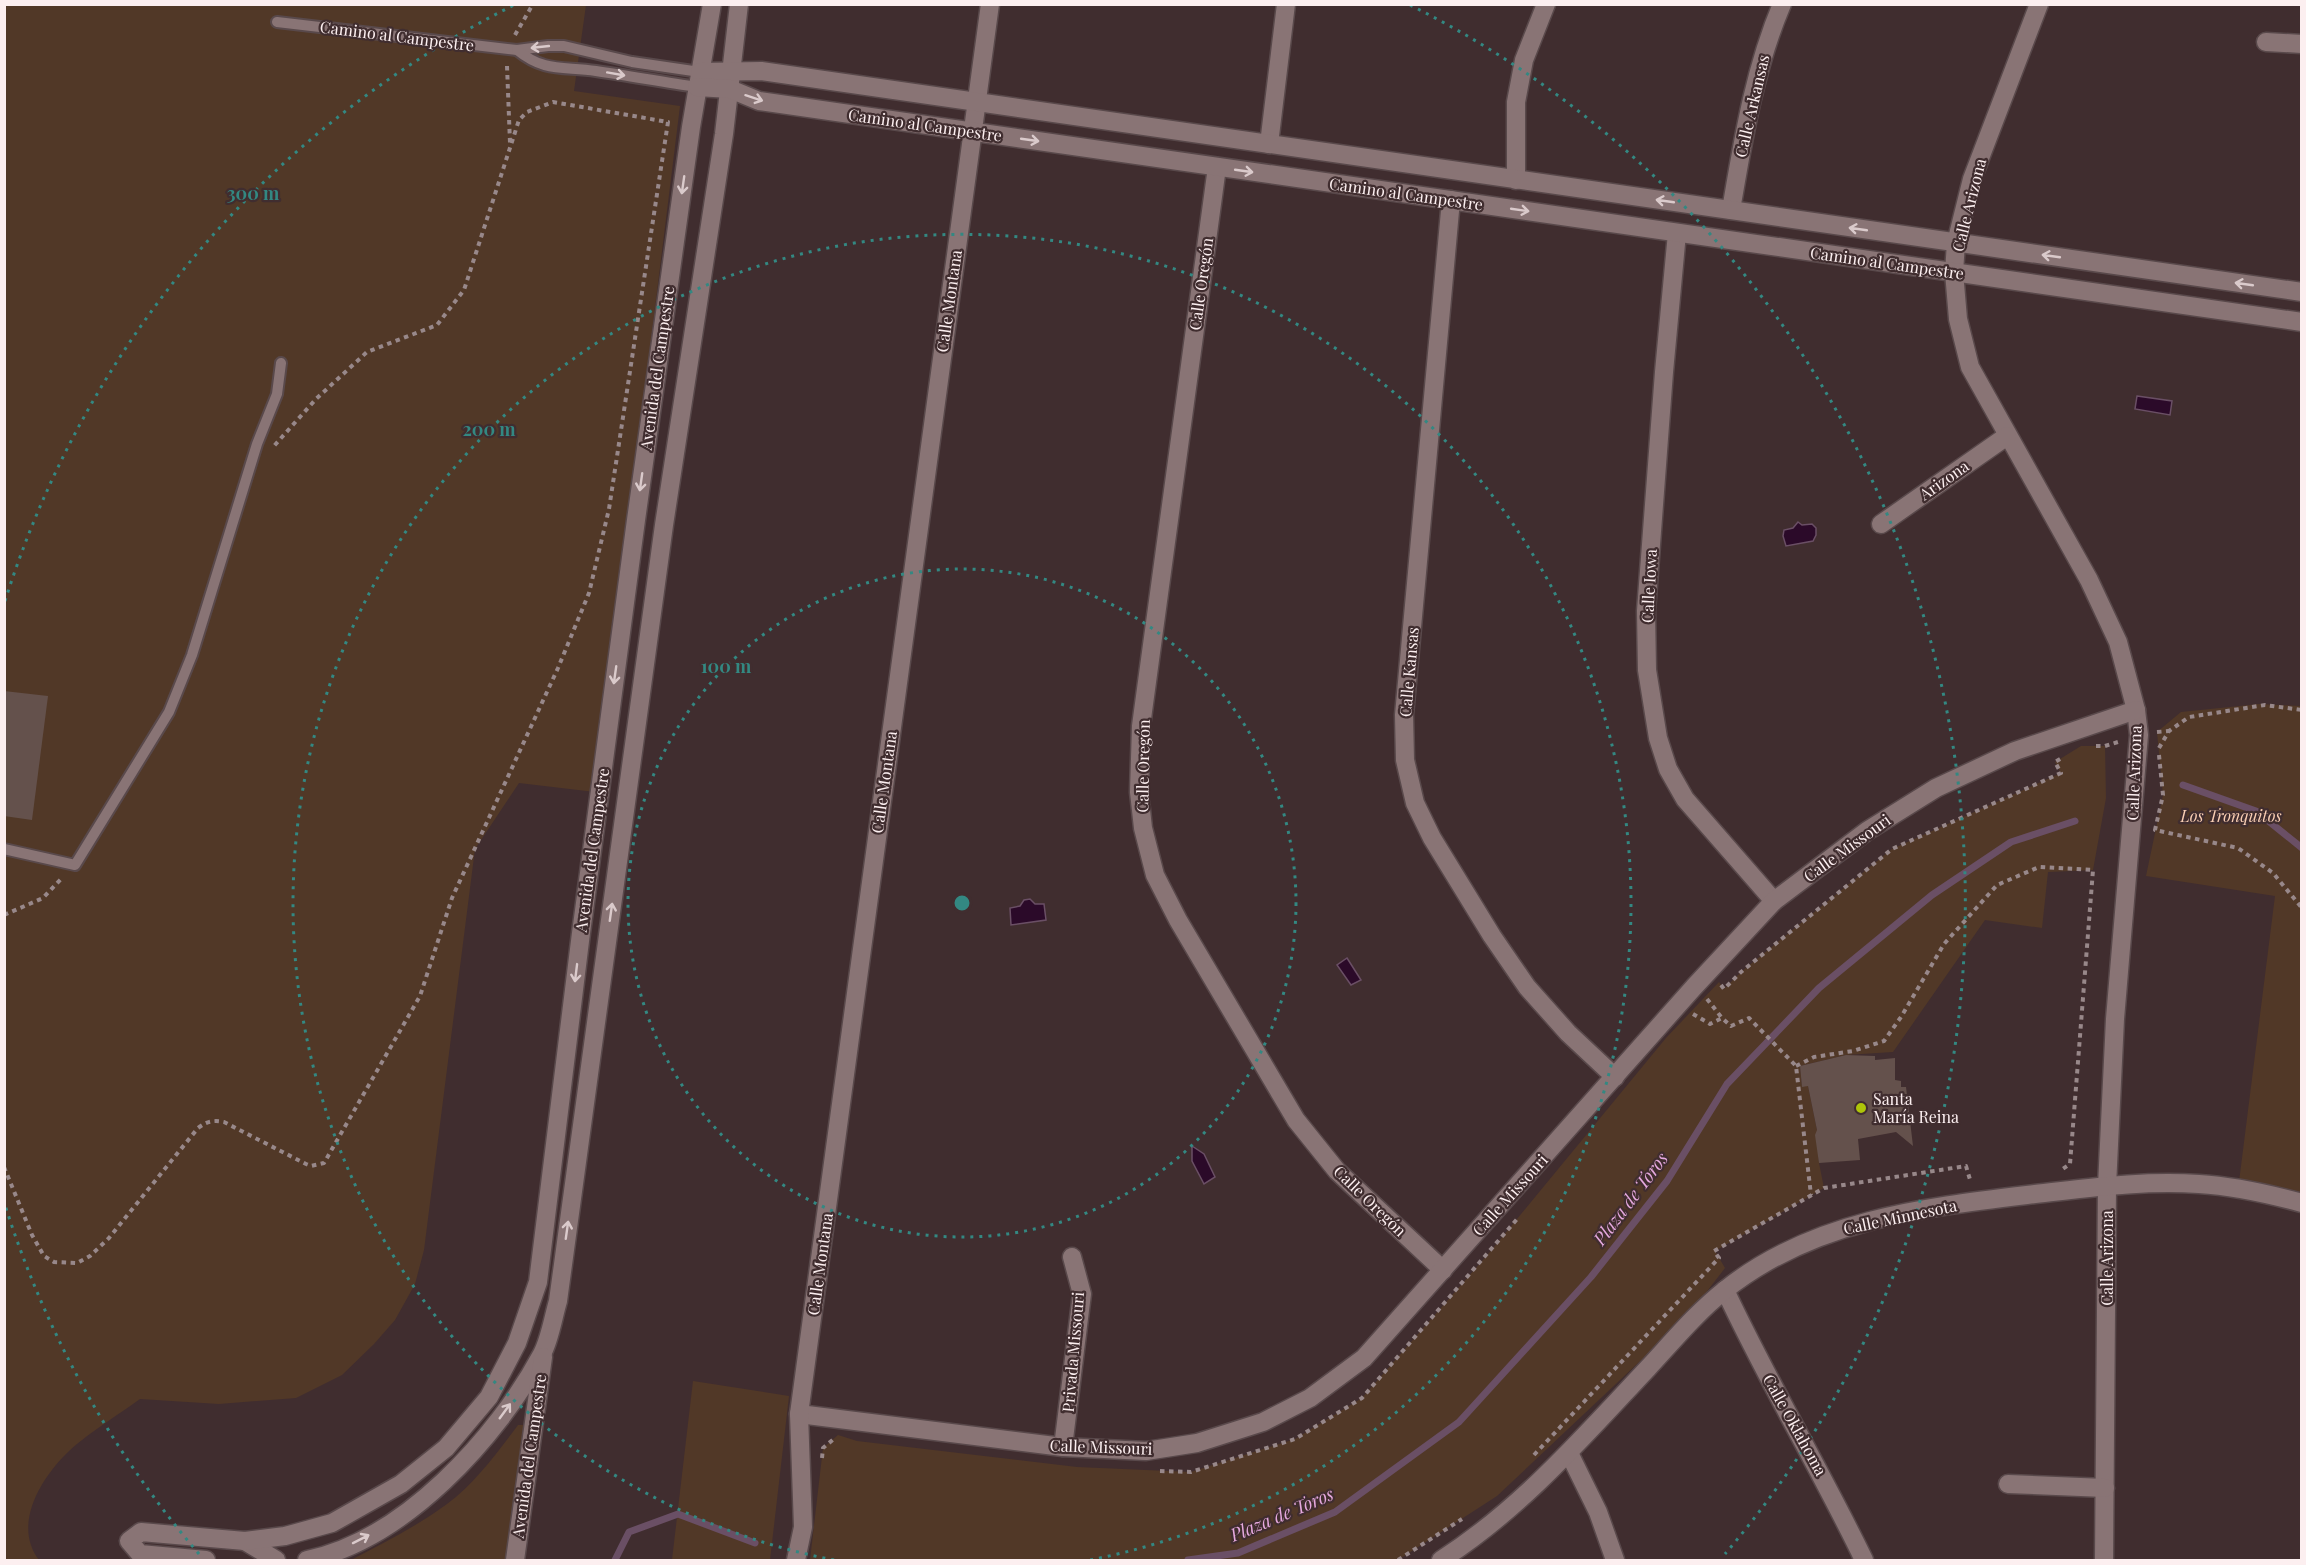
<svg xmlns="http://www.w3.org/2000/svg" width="2306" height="1565" viewBox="0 0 2306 1565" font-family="'Playfair Display',serif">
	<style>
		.green { fill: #513827 }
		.water { fill: #2b0a29; stroke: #6a4f65; stroke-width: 1.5 }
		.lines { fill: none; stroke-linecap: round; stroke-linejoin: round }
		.stream { stroke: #6a4f65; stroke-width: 7 }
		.building { fill: #64514c }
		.lane-casing { stroke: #59494b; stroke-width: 14 }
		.street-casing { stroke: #59494b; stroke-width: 21 }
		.secondary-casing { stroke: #59494b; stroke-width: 21 }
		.path { stroke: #98888a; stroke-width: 4; stroke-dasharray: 4.5 4.5; stroke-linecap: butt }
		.lane { stroke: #897475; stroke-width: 10 }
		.street { stroke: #897475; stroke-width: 18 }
		.secondary { stroke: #897475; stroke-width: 18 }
		.oneway { stroke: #dacacb }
		.ring { fill: none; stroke: #338882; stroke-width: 3; stroke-dasharray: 3 6 }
		.poi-dot { fill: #aec509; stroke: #402d2f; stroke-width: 2 }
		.labels { text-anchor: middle; stroke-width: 4.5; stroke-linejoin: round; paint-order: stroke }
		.street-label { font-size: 16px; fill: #fceff0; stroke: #402d2f }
		.park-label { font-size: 16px; font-style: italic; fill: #facfb4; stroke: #402d2f }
		.poi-label { font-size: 16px; fill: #fceff0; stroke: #402d2f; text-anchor: start }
		.water-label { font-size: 18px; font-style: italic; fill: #e5a8de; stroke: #402d2f }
		.centre { fill: #338882; stroke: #402d2f; stroke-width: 3 }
		.ring-label { font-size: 18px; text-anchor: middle; font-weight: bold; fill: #338882; stroke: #402d2f; stroke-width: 4.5; stroke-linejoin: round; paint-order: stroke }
	</style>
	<rect width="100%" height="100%" fill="#402d2f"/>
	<g class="green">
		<path d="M 5,5 L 586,5 L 574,91 L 680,106 L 595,792 L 519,783 L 475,849 L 424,1250 L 415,1284 L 395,1320 L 374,1344 L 342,1375 L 296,1398 L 219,1404 L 140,1399 C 118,1415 85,1435 66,1454 C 39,1481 13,1526 39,1560 L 5,1560 Z"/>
		<path d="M 2259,704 L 2301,706 L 2301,1210 L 2238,1190 L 2275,896 L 2146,876 L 2163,795 L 2157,732 L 2181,712 Z"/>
		<path d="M 2081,746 L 2105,746 L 2106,798 L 2093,870 L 2048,872 L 2042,928 L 1985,920 L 1893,1052 L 1846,1055 L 1800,1066 L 1802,1086 L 1808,1086 L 1817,1130 L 1819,1163 L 1824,1188 L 1715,1251 L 1725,1268 L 1688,1316 L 1497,1496 L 1398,1560 L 810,1560 L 823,1448 L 838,1435 L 857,1441 L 1077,1467 L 1191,1472 L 1295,1439 L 1362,1398 L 1489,1253 L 1666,1038 L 1719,982 L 1724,989 L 1741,972 L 1892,849 L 2061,773 L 2055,762 Z"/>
		<path d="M 693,1381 L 789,1396 L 770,1560 L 672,1560 Z"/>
		<path d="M 518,1425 L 524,1425 L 507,1560 L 351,1560 C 384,1543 417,1526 447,1504 C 475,1483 497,1453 518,1425 Z"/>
	</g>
	<g class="water">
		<path d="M 2137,396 L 2172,401 L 2170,415 L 2135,409 Z"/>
		<path d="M 1798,522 L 1802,525 L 1812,524 L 1816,528 L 1816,535 L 1813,541 L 1786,546 L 1783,536 L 1784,530 L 1793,528 Z"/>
		<path d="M 1030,899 L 1035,904 L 1044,904 L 1046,920 L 1011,925 L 1010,908 L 1020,906 L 1024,900 Z"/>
		<path d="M 1347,958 L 1361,980 L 1351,985 L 1337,965 Z"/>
		<path d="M 1192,1146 L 1204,1154 L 1215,1177 L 1204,1184 L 1192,1161 Z"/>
	</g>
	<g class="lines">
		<g class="stream">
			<path d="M 2183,785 L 2256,811 L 2302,848"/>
			<path d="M 615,1560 L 629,1532 L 678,1514 L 755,1543"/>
			<path d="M 1188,1560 L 1238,1553 L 1335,1512 L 1459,1422 L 1591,1277 L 1667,1181 L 1727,1084 L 1819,988 L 1932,895 L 2011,842 L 2075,821"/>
		</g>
	</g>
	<g class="building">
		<path d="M 4,691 L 48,696 L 32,820 L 4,816 Z"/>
		<path d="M 1846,1055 L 1875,1056 L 1875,1060 L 1895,1058 L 1895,1080 L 1901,1081 L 1901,1087 L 1906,1087 L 1913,1146 L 1896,1132 L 1858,1139 L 1860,1160 L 1819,1163 L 1815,1135 L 1817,1130 L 1808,1086 L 1802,1087 L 1800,1066 Z"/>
	</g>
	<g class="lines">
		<defs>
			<g id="lane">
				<path d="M 277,22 L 517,50 L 548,46 L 564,46 L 632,62 L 700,72"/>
				<path d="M 517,50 C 545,73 564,66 596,71 C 630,76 663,82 697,87"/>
				<path d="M 4,849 L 75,865 L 169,712 L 192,655 L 257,444 L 277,394 L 281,363"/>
			</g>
			<g id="street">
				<path d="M 2039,4 L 1972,179 L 1956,243 L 1954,272 L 1958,319 L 1970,367 L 2089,580 L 2118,642 L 2136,710 L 2139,735 L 2115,1019 L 2107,1186 L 2104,1560"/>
				<path d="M 2266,42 L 2302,44"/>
				<path d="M 1269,144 L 1286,4"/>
				<path d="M 1217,167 L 1141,726 L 1139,792 L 1143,828 L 1155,875 L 1178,920 L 1296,1120 L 1337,1171 L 1443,1270"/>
				<path d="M 1516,180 L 1516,102 L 1524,60 L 1546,4"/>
				<path d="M 1451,200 L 1404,715 L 1405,760 L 1415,803 L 1432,838 L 1492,936 L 1527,987 L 1568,1033 L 1615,1077"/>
				<path d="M 1731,210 C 1743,140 1754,70 1782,4"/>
				<path d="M 1677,233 L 1664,372 L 1646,611 L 1647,670 L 1658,738 L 1668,769 L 1685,799 L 1774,901"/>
				<path d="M 1881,524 L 2007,436"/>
				<path d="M 1725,1290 C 1768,1382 1820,1469 1864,1560"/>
				<path d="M 799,1414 L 1063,1447 L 1146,1451 L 1197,1443 L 1263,1422 L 1310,1398 L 1364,1358 L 1694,987 L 1774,901 L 1867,831 L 1936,788 L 2015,751 L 2136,710"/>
				<path d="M 1063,1447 L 1082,1294 L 1072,1257"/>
				<path d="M 1569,1453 L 1598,1512 L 1615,1560"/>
				<path d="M 2008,1484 L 2105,1488"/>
				<path d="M 245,1541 L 276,1560"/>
				<path d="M 206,1560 L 140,1554 L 129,1541 L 141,1532 L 245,1541 L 285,1536 L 332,1523 L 401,1484 L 446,1448 L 489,1397 L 517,1343 L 538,1282 L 581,933 L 636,520 L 691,127 L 712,4"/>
				<path d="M 307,1560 C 404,1540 497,1438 542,1354 C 550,1339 553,1318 558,1301 L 664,525 L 724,134 L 739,4"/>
				<path d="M 515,1560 L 543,1357"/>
				<path d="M 796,1560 L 803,1527 L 799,1414 L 990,4"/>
				<path d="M 1441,1560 C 1521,1509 1584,1436 1648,1368 C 1673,1341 1697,1312 1725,1290 C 1814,1219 1927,1207 2035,1194 C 2089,1188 2144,1180 2199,1184 C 2233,1186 2269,1194 2302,1203"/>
			</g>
			<g id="secondary">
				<path d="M 700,72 L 761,71 L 2302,292"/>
				<path d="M 697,87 L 730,89 L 759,101 L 2302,322"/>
			</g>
		</defs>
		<use href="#lane" class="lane-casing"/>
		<use href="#street" class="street-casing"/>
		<use href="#secondary" class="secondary-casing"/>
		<g class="path">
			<path d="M 515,35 L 533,4"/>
			<path d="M 507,66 L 510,143"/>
			<path d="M 2157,732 L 2169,731"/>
			<path d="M 2096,746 L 2105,746 L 2118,742"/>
			<path d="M 2159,748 L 2169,731 L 2189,717 L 2265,705 L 2302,710"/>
			<path d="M 2159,755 L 2163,795 L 2155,830 L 2238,848 L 2273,873 L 2302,908"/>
			<path d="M 4,915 L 43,898 L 63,877"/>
			<path d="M 1721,985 L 1724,989 L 1741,972 L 1892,849 L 2061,773 L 2055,762 L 2062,758"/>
			<path d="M 1707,999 L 1722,1018"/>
			<path d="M 1693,1014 L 1710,1024 L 1722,1018 L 1731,1026 L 1749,1018 L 1796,1066 L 1811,1195"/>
			<path d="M 1796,1066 L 1814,1057 L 1853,1051 L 1884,1041 L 1901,1017 L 1944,944 L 1997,885 L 2039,867 L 2093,870 L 2070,1164 L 2061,1170"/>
			<path d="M 4,1167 L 32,1235 L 44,1256 L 54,1262 L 77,1263 L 90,1256 L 109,1238 L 198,1128 C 207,1121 214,1120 224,1122 L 306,1164 L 311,1166 L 324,1163 L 420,996 L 452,898 L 558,668 L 589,593 L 609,509 L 668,122 L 553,102 L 527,112 L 519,120 L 464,290 L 437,325 L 367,352 L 316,399 L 274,446"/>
			<path d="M 1534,1455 L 1719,1258 L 1714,1251 L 1824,1188 L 1966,1166 L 1971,1183"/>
			<path d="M 822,1458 L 823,1448 L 835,1438"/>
			<path d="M 1160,1471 L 1191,1472 L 1295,1439 L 1362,1398 L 1518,1218"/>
			<path d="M 1398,1560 L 1462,1519"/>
		</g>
		<use href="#lane" class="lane"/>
		<use href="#street" class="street"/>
		<use href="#secondary" class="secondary"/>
	</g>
	<defs><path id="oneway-shaft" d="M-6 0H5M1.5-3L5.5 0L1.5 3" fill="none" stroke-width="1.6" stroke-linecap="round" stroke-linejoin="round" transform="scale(1.5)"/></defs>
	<g class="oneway">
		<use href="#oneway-shaft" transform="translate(540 47) rotate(174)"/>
		<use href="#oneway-shaft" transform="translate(616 74) rotate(10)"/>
		<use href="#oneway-shaft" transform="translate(754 98) rotate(18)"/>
		<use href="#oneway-shaft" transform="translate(1030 140) rotate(8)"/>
		<use href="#oneway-shaft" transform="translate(1244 171) rotate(8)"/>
		<use href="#oneway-shaft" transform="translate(683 185) rotate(98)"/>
		<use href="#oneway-shaft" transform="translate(1665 201) rotate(-172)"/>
		<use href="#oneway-shaft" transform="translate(1520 210) rotate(8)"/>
		<use href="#oneway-shaft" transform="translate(1858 229) rotate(-172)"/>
		<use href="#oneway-shaft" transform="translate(2051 256) rotate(-172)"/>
		<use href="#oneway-shaft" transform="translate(2244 284) rotate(-172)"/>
		<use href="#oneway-shaft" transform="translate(641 482) rotate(98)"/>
		<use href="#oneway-shaft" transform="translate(615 675) rotate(98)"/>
		<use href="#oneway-shaft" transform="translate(611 912) rotate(-82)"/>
		<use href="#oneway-shaft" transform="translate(576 973) rotate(97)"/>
		<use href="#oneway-shaft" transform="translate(567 1230) rotate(-82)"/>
		<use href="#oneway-shaft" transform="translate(505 1411) rotate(-54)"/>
		<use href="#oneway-shaft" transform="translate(361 1539) rotate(-27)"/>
	</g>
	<g class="ring">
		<circle cx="962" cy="903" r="334"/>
		<path d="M834 1560A669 669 0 1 1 1090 1560"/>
		<path d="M199 1554A1003 1003 0 0 1 5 1205M5 601A1003 1003 0 0 1 514 5M1410 5A1003 1003 0 0 1 1725 1554"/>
	</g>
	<circle class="poi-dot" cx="1861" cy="1108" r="6"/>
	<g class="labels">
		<g class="street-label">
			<text transform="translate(397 36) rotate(7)" y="6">Camino al Campestre</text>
			<text transform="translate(1752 106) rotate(-77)" y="6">Calle Arkansas</text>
			<text transform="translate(925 125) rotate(8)" y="6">Camino al Campestre</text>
			<text transform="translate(1406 194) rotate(8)" y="6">Camino al Campestre</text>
			<text transform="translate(1969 205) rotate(-76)" y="6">Calle Arizona</text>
			<text transform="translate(1887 263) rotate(8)" y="6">Camino al Campestre</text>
			<text transform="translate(1201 284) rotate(-82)" y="6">Calle Oregón</text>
			<text transform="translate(949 301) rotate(-82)" y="6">Calle Montana</text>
			<text transform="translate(657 368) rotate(-82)" y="6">Avenida del Campestre</text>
			<text transform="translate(1944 480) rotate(-35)" y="6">Arizona</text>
			<text transform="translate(1649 586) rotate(-87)" y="6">Calle Iowa</text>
			<text transform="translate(1409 672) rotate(-85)" y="6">Calle Kansas</text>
			<text transform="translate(1143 766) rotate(-89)" y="6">Calle Oregón</text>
			<text transform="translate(2134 773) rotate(-88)" y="6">Calle Arizona</text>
			<text transform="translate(884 782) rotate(-82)" y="6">Calle Montana</text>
			<text transform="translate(1847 848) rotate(-36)" y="6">Calle Missouri</text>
			<text transform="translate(592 850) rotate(-82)" y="6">Avenida del Campestre</text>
			<text transform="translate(1510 1195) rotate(-48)" y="6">Calle Missouri</text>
			<text transform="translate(1370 1201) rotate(44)" y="6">Calle Oregón</text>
			<text transform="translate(1900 1217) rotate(-12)" y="6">Calle Minnesota</text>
			<text transform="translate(2107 1258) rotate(-90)" y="6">Calle Arizona</text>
			<text transform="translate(820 1264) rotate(-82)" y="6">Calle Montana</text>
			<text transform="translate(1073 1352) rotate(-85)" y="6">Privada Missouri</text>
			<text transform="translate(1795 1425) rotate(61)" y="6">Calle Oklahoma</text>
			<text transform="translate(1101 1447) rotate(2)" y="6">Calle Missouri</text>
			<text transform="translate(529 1456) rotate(-82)" y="6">Avenida del Campestre</text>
		</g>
		<g class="park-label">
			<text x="2231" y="822">Los Tronquitos</text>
		</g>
		<g class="poi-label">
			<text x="1873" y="1105">Santa<tspan x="1873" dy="18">María Reina</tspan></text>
		</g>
		<g class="water-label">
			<text transform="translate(1631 1199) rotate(-53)" y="6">Plaza de Toros</text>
			<text transform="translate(1282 1515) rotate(-23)" y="6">Plaza de Toros</text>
		</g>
	</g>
	<circle cx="962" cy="903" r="9" class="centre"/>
	<g class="ring-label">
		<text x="253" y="200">300 m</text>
		<text x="489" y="436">200 m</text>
		<text x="726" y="673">100 m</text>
	</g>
	<rect width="2306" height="1565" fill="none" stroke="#fceff0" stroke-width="12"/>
</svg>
